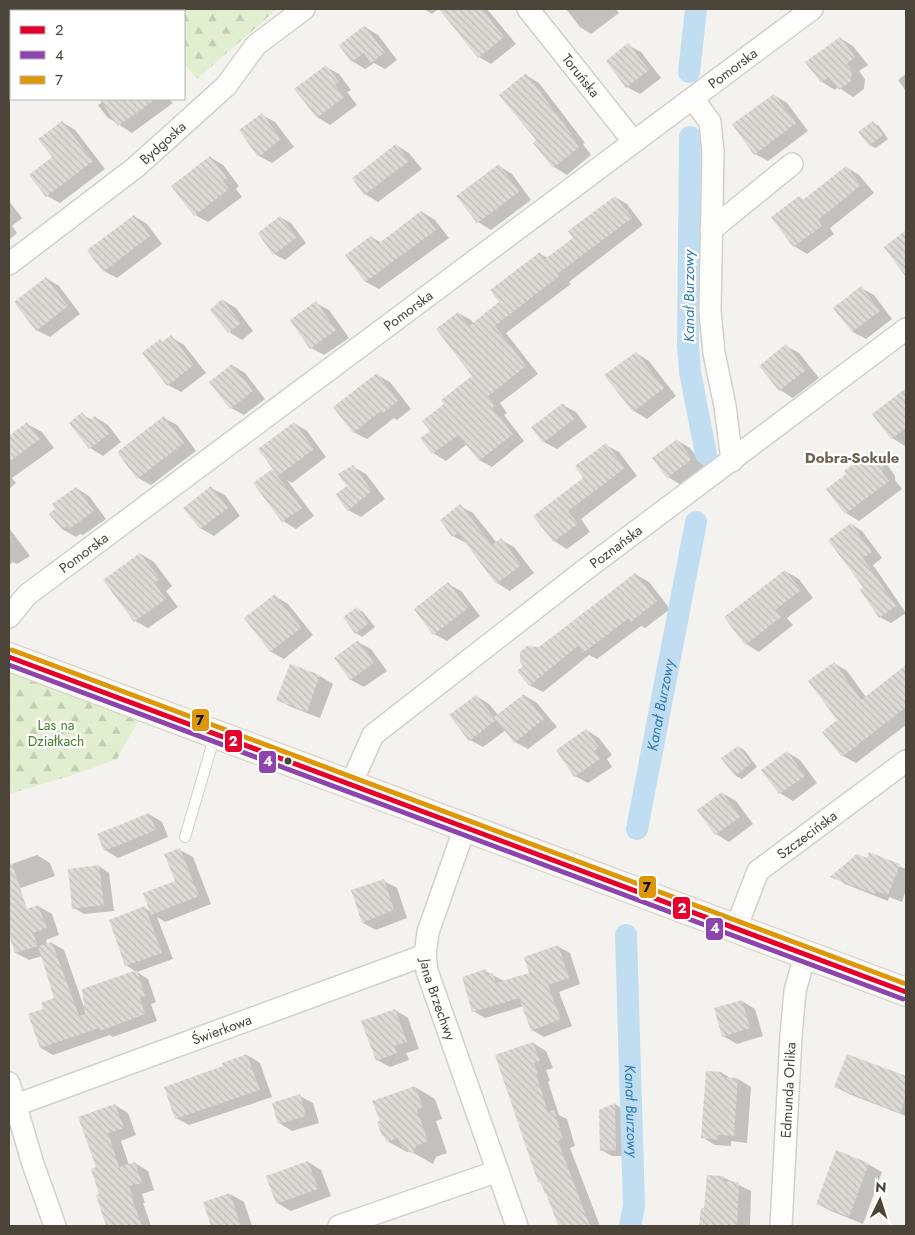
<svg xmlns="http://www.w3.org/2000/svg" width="915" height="1235" viewBox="0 0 915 1235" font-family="Jost,sans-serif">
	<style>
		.forest { fill: url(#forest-firs) }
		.shadow { fill: #0003 }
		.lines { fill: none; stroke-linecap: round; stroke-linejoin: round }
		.canal { stroke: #c0ddf1; stroke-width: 22 }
		.building { fill: url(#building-back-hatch) }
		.lane-casing { stroke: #d2d0cb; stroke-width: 12 }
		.street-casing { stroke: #d2d0cb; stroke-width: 24 }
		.secondary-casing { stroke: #d3cfc5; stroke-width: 30 }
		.lane { stroke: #fdfdfc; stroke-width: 10 }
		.street { stroke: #fdfdfc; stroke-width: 21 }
		.secondary { stroke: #f7f6f1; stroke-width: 28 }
		.bus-1-casing { stroke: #fff; stroke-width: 9 }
		.bus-2-casing { stroke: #fff; stroke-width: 9 }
		.bus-3-casing { stroke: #fff; stroke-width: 9 }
		.bus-1 { stroke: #e4002b; stroke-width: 5 }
		.bus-2 { stroke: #8e44ad; stroke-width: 5 }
		.bus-3 { stroke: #dd9709; stroke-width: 5 }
		.bus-dot { fill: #4b4439; stroke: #fff; stroke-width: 2 }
		.labels { text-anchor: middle; stroke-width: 4.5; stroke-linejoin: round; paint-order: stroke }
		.street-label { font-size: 14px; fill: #4b4439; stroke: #fff }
		.park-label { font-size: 14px; fill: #4a7f2a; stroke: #fff }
		.water-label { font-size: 15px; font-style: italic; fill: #2e7ab2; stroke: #fff }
		.neighbourhood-label { font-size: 15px; font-weight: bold; fill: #6e6250; stroke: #fff }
		.line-badge { stroke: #fff; stroke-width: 2 }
		.badge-label { font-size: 14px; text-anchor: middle; font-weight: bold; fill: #fff }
		.pale-badge-label { font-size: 14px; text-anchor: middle; font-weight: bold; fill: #111 }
	</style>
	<defs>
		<pattern id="forest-firs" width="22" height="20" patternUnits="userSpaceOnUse" patternTransform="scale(1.25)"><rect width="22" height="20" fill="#e1eecf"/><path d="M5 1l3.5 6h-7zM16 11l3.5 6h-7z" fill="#c3cdb2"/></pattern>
		<pattern id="building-back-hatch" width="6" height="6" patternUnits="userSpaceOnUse" patternTransform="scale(1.25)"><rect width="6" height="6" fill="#dedbd6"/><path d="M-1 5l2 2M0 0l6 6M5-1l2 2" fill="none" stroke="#c0bdb8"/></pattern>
	</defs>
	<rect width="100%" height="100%" fill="#f4f2ee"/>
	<g class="forest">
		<path d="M 9,9 L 69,9 L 66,11 L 11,11 L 11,53 L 9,55 Z"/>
		<path d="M 136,9 L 277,9 L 197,79 L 184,63 L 184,11 L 138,11 Z"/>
		<path d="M 9,667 L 141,716 L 117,759 L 73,775 L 9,794 Z"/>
	</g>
	<g class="shadow">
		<path d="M 424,9 L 438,9 L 432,14 Z"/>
		<path d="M 441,9 L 487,9 L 516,44 L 491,64 L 479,57 Z"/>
		<path d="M 566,9 L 616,9 L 619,13 L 591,34 L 580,27 Z"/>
		<path d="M 365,27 L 378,35 L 397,60 L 385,69 L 374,63 L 365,69 L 352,61 L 340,46 Z"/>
		<path d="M 840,38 L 853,46 L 868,65 L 859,71 L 865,79 L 864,89 L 853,97 L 838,87 L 835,90 L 822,82 Z"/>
		<path d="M 628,45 L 641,52 L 661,78 L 640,94 L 627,87 Z"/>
		<path d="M 326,67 L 339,74 L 351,90 L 347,92 L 357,105 L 330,125 L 317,117 Z"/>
		<path d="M 906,74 L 906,91 L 898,80 Z"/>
		<path d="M 526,75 L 539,83 L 585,143 L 583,144 L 591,155 L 567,175 L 554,167 L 538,140 Z"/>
		<path d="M 774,95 L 787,103 L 808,131 L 768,161 L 755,154 Z"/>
		<path d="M 107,99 L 169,99 L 173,103 L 132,133 L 107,117 L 98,105 Z"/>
		<path d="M 262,115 L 275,122 L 294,147 L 272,163 L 259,156 Z"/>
		<path d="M 62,122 L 75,130 L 105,169 L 60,203 L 47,196 Z"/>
		<path d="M 873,123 L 879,126 L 888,139 L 876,148 L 869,145 Z"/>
		<path d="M 396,145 L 409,153 L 422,169 L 378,202 L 365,194 L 353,178 Z"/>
		<path d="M 210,157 L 223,165 L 239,186 L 236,189 L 242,197 L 208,222 L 195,215 Z"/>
		<path d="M 499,166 L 512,174 L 531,200 L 491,230 L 478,222 Z"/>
		<path d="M 846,167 L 859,175 L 874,193 L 830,228 L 834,234 L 807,254 L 794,246 L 799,197 L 804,200 Z"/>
		<path d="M 615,197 L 627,204 L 643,225 L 569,282 L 571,284 L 506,333 L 538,374 L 500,403 L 507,413 L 504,415 L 524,441 L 492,467 L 479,460 L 467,444 L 446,461 L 433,453 L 422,439 L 431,431 L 446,404 L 474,376 L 458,313 L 471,320 L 474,324 L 501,302 L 540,254 L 548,258 L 575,238 Z"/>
		<path d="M 9,201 L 22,218 L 12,226 L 17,233 L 9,240 Z"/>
		<path d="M 422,212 L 435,220 L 449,238 L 379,289 L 366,282 L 347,255 L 371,237 L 382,243 Z"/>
		<path d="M 134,216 L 147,224 L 162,244 L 117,278 L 104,271 Z"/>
		<path d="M 280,217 L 291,223 L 306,243 L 285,260 L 274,254 L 259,233 Z"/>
		<path d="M 46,278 L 59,286 L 80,314 L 50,337 L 36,330 Z"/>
		<path d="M 861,288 L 874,295 L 892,319 L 866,339 L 853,332 L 835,308 Z"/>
		<path d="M 223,300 L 236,308 L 253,331 L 242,340 L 229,332 Z"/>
		<path d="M 316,303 L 329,310 L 349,338 L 324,355 L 311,348 Z"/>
		<path d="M 171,337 L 184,345 L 206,373 L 181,392 L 168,385 L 163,343 Z"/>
		<path d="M 786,346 L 799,353 L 819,378 L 793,398 L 780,390 Z"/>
		<path d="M 636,353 L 649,361 L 676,396 L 647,419 L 634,411 Z"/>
		<path d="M 232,365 L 245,373 L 265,399 L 244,415 L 231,408 Z"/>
		<path d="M 377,375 L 390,382 L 411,409 L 397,420 L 394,418 L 367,439 L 353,432 Z"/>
		<path d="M 906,389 L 906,445 L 905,446 L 892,438 L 873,415 Z"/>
		<path d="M 563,405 L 576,412 L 587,427 L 557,449 L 544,442 Z"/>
		<path d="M 82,414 L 92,420 L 95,417 L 108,425 L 121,442 L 103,456 L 90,448 Z"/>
		<path d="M 164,418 L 177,425 L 196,451 L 151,485 L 138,478 Z"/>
		<path d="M 294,423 L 307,431 L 326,457 L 292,483 L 287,480 L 314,516 L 296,529 L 283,521 L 254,484 L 272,470 L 277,472 Z"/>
		<path d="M 27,424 L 42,432 L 54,448 L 12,478 L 16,483 L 9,489 L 9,437 Z"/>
		<path d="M 677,440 L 690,448 L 705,467 L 681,485 L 668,477 Z"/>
		<path d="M 606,445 L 619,452 L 637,476 L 581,519 L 590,532 L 567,549 L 554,541 L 535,516 L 585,478 Z"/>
		<path d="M 871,452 L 884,460 L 895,476 L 895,480 L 902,489 L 859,521 L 846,513 L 848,474 Z"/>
		<path d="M 353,467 L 366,474 L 385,499 L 361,517 L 348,510 Z"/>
		<path d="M 76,488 L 89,496 L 106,519 L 83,535 L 80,534 L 76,537 L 62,529 Z"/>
		<path d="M 211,488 L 225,495 L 240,516 L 214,536 L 200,528 Z"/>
		<path d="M 460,506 L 473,513 L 497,543 L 501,540 L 514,547 L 534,573 L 510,591 L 497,583 L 466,543 L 453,536 Z"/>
		<path d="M 851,524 L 862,531 L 882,558 L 873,565 L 906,613 L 891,623 L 880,617 L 865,588 Z"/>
		<path d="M 9,528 L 30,556 L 17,564 L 13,562 L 9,565 Z"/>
		<path d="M 141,554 L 154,562 L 172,586 L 166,591 L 178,607 L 148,628 L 135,621 Z"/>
		<path d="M 785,571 L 799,579 L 813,598 L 787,618 L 793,625 L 759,652 L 746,644 L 726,617 Z"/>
		<path d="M 635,574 L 649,582 L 670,609 L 645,628 L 641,626 L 597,659 L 589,655 L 543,692 L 529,685 L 525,666 L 539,648 Z"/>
		<path d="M 448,584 L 461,591 L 480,616 L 447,641 L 434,634 Z"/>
		<path d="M 275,596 L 288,604 L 313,635 L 284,659 L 271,652 L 246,618 Z"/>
		<path d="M 357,609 L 363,612 L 375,627 L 362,637 L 356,633 L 344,618 Z"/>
		<path d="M 358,642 L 371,649 L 387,671 L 364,687 L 351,680 L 335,658 Z"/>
		<path d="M 834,663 L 847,671 L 866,697 L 906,667 L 906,725 L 856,763 L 843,756 Z"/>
		<path d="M 320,676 L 333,684 L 320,718 L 291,707 L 278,700 Z"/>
		<path d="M 524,695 L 537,703 L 557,727 L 528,749 L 515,742 L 506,730 L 483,747 L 470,740 L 476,696 L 489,704 L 498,715 Z"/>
		<path d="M 586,730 L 599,738 L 612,755 L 607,759 L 612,767 L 588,783 L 575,776 Z"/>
		<path d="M 739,747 L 745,751 L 757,767 L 742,779 L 736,776 L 722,759 Z"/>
		<path d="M 787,752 L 800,760 L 817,783 L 793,801 L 780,793 Z"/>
		<path d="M 722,793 L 736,801 L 753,824 L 729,842 L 716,834 Z"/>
		<path d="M 149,814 L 162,822 L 168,837 L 118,858 L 105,850 Z"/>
		<path d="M 180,850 L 193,857 L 211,904 L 165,922 L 157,917 L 173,959 L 137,972 L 148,979 L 156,1002 L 151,1004 L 157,1021 L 113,1037 L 110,1035 L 53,1055 L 41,1048 L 44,1010 L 56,999 L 42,956 L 29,960 L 16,953 L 9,931 L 9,917 L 38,906 L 52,914 L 59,935 L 46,940 L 47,945 L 52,943 L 64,950 L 84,1007 L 136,972 L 126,965 L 145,908 L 151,912 L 176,881 Z"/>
		<path d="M 870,854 L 906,869 L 906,890 L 902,902 L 889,897 L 888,901 L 845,884 L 833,876 L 868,860 Z"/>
		<path d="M 37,855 L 50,863 L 55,876 L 9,892 L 9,865 Z"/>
		<path d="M 99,866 L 109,873 L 114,911 L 84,914 L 74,908 Z"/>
		<path d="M 384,881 L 397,888 L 407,918 L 376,930 L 363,923 L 353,891 Z"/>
		<path d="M 557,946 L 570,953 L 580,984 L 559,992 L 572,1026 L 544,1037 L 532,1030 L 524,1006 L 485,1018 L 473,1011 L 485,971 L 504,981 L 531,973 Z"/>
		<path d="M 742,1001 L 755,1009 L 763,1036 L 737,1044 L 723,1036 Z"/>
		<path d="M 395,1010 L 408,1018 L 419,1049 L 406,1053 L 409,1060 L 390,1067 L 377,1060 Z"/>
		<path d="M 533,1043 L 546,1051 L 553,1068 L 546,1070 L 550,1081 L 548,1082 L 559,1115 L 567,1119 L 575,1146 L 570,1148 L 600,1226 L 559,1226 L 548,1194 L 542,1183 L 539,1181 L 497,1056 Z"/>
		<path d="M 247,1055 L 260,1063 L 272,1097 L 189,1125 L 176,1118 L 225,1067 Z"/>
		<path d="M 848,1055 L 906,1078 L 906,1116 L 849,1094 L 836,1087 Z"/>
		<path d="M 722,1073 L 732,1079 L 738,1079 L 751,1087 L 747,1143 L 731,1141 L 731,1146 L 715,1145 L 702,1137 Z"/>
		<path d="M 415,1087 L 435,1099 L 442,1119 L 436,1121 L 447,1153 L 436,1157 L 433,1164 L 410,1151 L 407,1152 L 387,1141 L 386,1137 L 383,1136 Z"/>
		<path d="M 300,1096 L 313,1103 L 319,1123 L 292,1131 L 279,1123 Z"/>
		<path d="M 615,1104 L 626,1111 L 627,1156 L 612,1156 L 601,1150 Z"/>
		<path d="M 115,1105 L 128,1113 L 136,1135 L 121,1141 L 129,1165 L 135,1163 L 148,1171 L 154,1190 L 142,1194 L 145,1203 L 143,1203 L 151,1226 L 109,1226 L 98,1195 L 101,1195 L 97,1168 Z"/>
		<path d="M 308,1162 L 321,1170 L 331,1196 L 291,1211 L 277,1203 Z"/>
		<path d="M 868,1164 L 882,1172 L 863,1224 L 831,1211 L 817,1204 Z"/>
		<path d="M 723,1177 L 751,1191 L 750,1226 L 701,1226 L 702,1209 L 706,1209 Z"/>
		<path d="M 230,1194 L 244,1202 L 252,1226 L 212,1226 L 204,1203 Z"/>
	</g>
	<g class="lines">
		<g class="canal">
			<path d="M 689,72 L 696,9"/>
			<path d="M 690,137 L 688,345 L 690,372 L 706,454"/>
			<path id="s1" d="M 637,829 L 696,522"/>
			<path id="s2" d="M 626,935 L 634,1206 L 630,1226"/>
		</g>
	</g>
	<g class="building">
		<path d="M 439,9 L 482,9 L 504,37 L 478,58 Z"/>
		<path d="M 364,26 L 385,52 L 371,63 L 364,53 L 351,62 L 339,45 Z"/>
		<path d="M 840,37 L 855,57 L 847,64 L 852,71 L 851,81 L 839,90 L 829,77 L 821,83 L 805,62 Z"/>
		<path d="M 628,43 L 649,70 L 626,88 L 606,61 Z"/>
		<path d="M 326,65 L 339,82 L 335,85 L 344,97 L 317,118 L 294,89 Z"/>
		<path d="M 526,73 L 572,135 L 570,136 L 579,147 L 553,168 L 533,143 L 536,140 L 499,95 Z"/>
		<path d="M 774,94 L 796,123 L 754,155 L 732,124 Z"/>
		<path d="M 99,99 L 156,99 L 118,126 Z"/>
		<path d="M 262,113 L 281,139 L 258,157 L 239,130 Z"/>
		<path d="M 62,121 L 93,161 L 46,197 L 29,175 L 52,157 L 38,139 Z"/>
		<path d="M 873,121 L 883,135 L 869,146 L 858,132 Z"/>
		<path d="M 396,144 L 409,161 L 364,195 L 352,178 Z"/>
		<path d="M 210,156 L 227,178 L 223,181 L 229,189 L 194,216 L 171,186 Z"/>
		<path d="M 499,164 L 519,192 L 477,223 L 456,196 Z"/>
		<path d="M 846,166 L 861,185 L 818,220 L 822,226 L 793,247 L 771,217 L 799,196 L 803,200 Z"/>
		<path d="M 615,196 L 632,218 L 557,274 L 559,276 L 495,326 L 526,366 L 488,396 L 495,405 L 492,408 L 513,434 L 479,461 L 458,435 L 432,454 L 420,438 L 430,431 L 422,421 L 444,404 L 441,400 L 472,376 L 436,329 L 458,312 L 469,326 L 499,302 L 490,290 L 540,252 L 545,259 L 573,238 L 568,231 Z"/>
		<path d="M 421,211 L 436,230 L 365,282 L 345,255 L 371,236 L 378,244 Z"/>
		<path d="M 134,215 L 150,236 L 103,272 L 87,250 Z"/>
		<path d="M 280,216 L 297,237 L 273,255 L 258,233 Z"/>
		<path d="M 906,230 L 906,277 L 884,247 Z"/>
		<path d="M 46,277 L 68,306 L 36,331 L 14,302 Z"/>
		<path d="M 861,286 L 880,311 L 852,332 L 833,308 Z"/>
		<path d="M 222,299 L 241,323 L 228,333 L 210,310 Z"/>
		<path d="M 316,301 L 336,330 L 310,349 L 290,320 Z"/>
		<path d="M 171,335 L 194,365 L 167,386 L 142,353 L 160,339 L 162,342 Z"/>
		<path d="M 786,344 L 806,370 L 779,391 L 759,366 Z"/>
		<path d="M 636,352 L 664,388 L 633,412 L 604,375 Z"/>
		<path d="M 232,364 L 253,391 L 230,409 L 209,382 Z"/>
		<path d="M 377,373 L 398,401 L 383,413 L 381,411 L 353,433 L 333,407 Z"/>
		<path d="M 906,388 L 906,428 L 891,439 L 872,414 Z"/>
		<path d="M 563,403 L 574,419 L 543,443 L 531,427 Z"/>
		<path d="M 82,412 L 89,421 L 95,416 L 109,434 L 89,449 L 69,423 Z"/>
		<path d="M 164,416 L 184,443 L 137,479 L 117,452 Z"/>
		<path d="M 27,422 L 40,439 L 9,462 L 9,436 Z"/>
		<path d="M 294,422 L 314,449 L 278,476 L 258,449 Z"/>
		<path d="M 677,439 L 692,459 L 667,478 L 652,458 Z"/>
		<path d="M 606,443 L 625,468 L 568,511 L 578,524 L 553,542 L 533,516 L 583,478 L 575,466 Z"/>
		<path d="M 871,451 L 883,467 L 882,472 L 889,481 L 845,514 L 826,489 L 846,474 L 844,471 Z"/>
		<path d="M 353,465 L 372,491 L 347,511 L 336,494 L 347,486 L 338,474 Z"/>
		<path d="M 272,469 L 302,508 L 282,522 L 253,483 Z"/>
		<path d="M 211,486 L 228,508 L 200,529 L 183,508 Z"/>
		<path d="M 76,487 L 94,511 L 69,529 L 67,526 L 62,530 L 49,514 L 55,509 L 52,504 Z"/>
		<path d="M 460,504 L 492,545 L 501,538 L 521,565 L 496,584 L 458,533 L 452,537 L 440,520 Z"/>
		<path d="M 851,523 L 872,552 L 863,558 L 896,606 L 879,618 L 860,590 L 863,587 L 828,540 Z"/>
		<path d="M 140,553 L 160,579 L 154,583 L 166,599 L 134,622 L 103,580 Z"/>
		<path d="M 785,570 L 801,590 L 775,610 L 781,617 L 745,645 L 724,617 Z"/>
		<path d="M 635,573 L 657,601 L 631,622 L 629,618 L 583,653 L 578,646 L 529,686 L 517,671 L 523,666 L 520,662 L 520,652 L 527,646 L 539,647 Z"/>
		<path d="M 448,582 L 468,608 L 433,635 L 414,609 Z"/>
		<path d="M 275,594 L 301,628 L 270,652 L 244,618 Z"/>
		<path d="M 357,607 L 369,623 L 355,634 L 343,617 Z"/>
		<path d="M 358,640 L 374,663 L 350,680 L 334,658 Z"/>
		<path d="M 834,662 L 861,700 L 906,665 L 906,707 L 842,757 L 822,732 L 837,720 L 808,681 Z"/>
		<path d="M 290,664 L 320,675 L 307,712 L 276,700 Z"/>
		<path d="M 524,694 L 544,719 L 514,743 L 494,717 Z"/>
		<path d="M 476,695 L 496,720 L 469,741 L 449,715 Z"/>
		<path d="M 586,729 L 599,747 L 594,751 L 600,759 L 574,777 L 556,750 Z"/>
		<path d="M 738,746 L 751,763 L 735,776 L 721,758 Z"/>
		<path d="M 787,751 L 805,776 L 779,794 L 761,770 Z"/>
		<path d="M 722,792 L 740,817 L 715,835 L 697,810 Z"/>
		<path d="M 149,813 L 156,830 L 104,851 L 97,834 Z"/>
		<path d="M 180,848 L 199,896 L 151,915 L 143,893 L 175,881 L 164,854 Z"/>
		<path d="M 869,852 L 900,864 L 888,895 L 876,891 L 875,894 L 830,877 L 857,854 L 867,858 Z"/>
		<path d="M 12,863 L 27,909 L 38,905 L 47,928 L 33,933 L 38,946 L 15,953 L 9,935 L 9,864 Z"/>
		<path d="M 99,865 L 104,905 L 72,909 L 68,869 Z"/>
		<path d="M 384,879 L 394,910 L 362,923 L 351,890 Z"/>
		<path d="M 145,906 L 162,953 L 125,966 L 109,920 Z"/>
		<path d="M 52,942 L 79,1016 L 85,1014 L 82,989 L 137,970 L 145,996 L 140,998 L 145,1014 L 100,1031 L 99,1028 L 40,1048 L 28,1014 L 43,1009 L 41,1003 L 54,998 L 38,946 Z"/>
		<path d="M 558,945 L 569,978 L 548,985 L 561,1019 L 531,1031 L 519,998 L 472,1012 L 462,977 L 486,969 L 487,975 L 493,973 L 496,983 L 529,973 L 524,957 Z"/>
		<path d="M 742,1000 L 750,1028 L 722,1037 L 714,1008 Z"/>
		<path d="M 395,1009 L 407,1042 L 394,1046 L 397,1053 L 376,1061 L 361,1021 Z"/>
		<path d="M 533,1042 L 540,1061 L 534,1063 L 538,1074 L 536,1074 L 548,1112 L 554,1110 L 563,1139 L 558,1141 L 590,1226 L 558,1226 L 546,1193 L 545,1194 L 540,1181 L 538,1182 L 495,1055 Z"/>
		<path d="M 247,1054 L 260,1090 L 175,1119 L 164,1087 L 223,1066 L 222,1063 Z"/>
		<path d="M 847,1054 L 906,1076 L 906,1097 L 900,1113 L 834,1087 Z"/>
		<path d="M 706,1071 L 722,1072 L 722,1077 L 738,1078 L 734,1136 L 718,1135 L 718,1140 L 701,1138 Z"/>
		<path d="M 415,1086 L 423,1107 L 417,1110 L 428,1141 L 416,1146 L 413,1154 L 402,1147 L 398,1138 L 386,1142 L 384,1136 L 382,1136 L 377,1122 L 380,1121 L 372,1101 Z"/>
		<path d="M 300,1094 L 306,1116 L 278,1124 L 272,1103 Z"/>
		<path d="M 615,1103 L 616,1150 L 600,1151 L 599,1110 Z"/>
		<path d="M 115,1104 L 124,1128 L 108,1133 L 119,1167 L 135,1162 L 142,1183 L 129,1186 L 132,1195 L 131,1196 L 142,1226 L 106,1226 L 96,1195 L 99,1194 L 91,1169 L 96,1167 L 78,1117 Z"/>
		<path d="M 836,1150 L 869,1163 L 849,1217 L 816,1204 Z"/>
		<path d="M 308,1161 L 318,1189 L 276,1204 L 266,1176 Z"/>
		<path d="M 707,1175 L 724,1176 L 723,1181 L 739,1182 L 737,1226 L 699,1226 L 701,1208 L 704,1208 Z"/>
		<path d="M 230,1193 L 241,1226 L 211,1226 L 203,1202 Z"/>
	</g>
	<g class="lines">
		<defs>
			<path id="lane" d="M 185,837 L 215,735"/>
			<g id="street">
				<path id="s3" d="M 528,9 L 634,142"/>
				<path d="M 693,99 L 710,122 L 713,152 L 710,311 L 714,353 L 725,406 L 732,461"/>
				<path d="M 711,230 L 792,164"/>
				<path id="s4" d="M 9,264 L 136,167 L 226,86 L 256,45 L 304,9"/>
				<path id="s5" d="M 9,617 L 27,595 L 812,9"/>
				<path id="s6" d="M 351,784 L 373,735 L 582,572 L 906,329"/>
				<path id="s7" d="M 465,827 L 428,932 L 425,955 L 427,971 L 517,1226"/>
				<path id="s8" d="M 736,928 L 758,871 L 906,761"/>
				<path d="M 9,1083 L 33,1164 L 55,1226"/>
				<path id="s9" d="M 16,1105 L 425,955"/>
				<path d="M 339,1226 L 498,1171"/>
				<path id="s10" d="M 781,1226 L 791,1036 L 795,991 L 805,955"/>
			</g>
			<path id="secondary" d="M 9,657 L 906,992"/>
		</defs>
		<use href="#lane" class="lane-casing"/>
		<use href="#street" class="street-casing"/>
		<use href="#secondary" class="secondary-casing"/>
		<use href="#lane" class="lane"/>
		<use href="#street" class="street"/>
		<use href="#secondary" class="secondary"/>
		<defs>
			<path id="bus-1" d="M 9,657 L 906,992"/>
			<path id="bus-2" d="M 9,665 L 903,999"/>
			<path id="bus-3" d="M 12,650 L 906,984"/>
		</defs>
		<use href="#bus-1" class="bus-1-casing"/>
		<use href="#bus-2" class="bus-2-casing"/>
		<use href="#bus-3" class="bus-3-casing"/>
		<use href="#bus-1" class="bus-1"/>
		<use href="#bus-2" class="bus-2"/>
		<use href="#bus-3" class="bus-3"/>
	</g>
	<circle class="bus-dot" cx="288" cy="761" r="4.5"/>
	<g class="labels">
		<g class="street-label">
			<text dy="5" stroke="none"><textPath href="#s5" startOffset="909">Pomorska</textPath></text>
			<text dy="5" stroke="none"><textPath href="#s3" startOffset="85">Toruńska</textPath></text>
			<text dy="5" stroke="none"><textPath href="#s4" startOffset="196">Bydgoska</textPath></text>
			<text dy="5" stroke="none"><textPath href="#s5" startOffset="504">Pomorska</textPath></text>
			<text dy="5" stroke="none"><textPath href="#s6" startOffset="361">Poznańska</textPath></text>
			<text dy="5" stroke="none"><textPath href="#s5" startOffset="99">Pomorska</textPath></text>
			<text dy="5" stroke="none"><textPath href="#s8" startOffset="122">Szczecińska</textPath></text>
			<text dy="5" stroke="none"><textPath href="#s7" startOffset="181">Jana Brzechwy</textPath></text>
			<text dy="5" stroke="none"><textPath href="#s9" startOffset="219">Świerkowa</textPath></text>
			<text dy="5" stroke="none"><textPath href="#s10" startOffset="136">Edmunda Orlika</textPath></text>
		</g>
		<g class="park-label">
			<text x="56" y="730">Las na<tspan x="56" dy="16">Działkach</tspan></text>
		</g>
		<g class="water-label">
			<text transform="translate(689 296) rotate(-90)" y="5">Kanał Burzowy</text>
			<text dy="5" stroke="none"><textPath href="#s1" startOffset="126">Kanał Burzowy</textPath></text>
			<text dy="5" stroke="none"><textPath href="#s2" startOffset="176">Kanał Burzowy</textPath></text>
		</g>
		<g class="neighbourhood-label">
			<text x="852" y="463">Dobra-Sokule</text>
		</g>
	</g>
	<g class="line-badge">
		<rect x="191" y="708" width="19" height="24" rx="5" fill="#dd9709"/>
		<rect x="224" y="729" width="19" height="24" rx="5" fill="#e4002b"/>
		<rect x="258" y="750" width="19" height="24" rx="5" fill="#8e44ad"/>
		<rect x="638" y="875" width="19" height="24" rx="5" fill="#dd9709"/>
		<rect x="672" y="896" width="19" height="24" rx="5" fill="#e4002b"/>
		<rect x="705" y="917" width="19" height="24" rx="5" fill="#8e44ad"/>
	</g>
	<g class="badge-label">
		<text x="233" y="746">2</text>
		<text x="268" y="766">4</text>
		<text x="682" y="913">2</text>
		<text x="715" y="933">4</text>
	</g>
	<g class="pale-badge-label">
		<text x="200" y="725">7</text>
		<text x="647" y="892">7</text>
	</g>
	<rect width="915" height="1235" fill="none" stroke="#4b4439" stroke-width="20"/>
	<rect x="10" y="10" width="175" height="90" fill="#ffffff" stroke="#b7b4b0"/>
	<rect x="20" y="26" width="25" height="8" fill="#e4002b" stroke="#b7b4b0"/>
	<text x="55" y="35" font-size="15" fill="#4b4439">2</text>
	<rect x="20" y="51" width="25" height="8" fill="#8e44ad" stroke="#b7b4b0"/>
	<text x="55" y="60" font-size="15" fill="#4b4439">4</text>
	<rect x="20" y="76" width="25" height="8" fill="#dd9709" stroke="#b7b4b0"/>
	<text x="55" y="85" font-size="15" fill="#4b4439">7</text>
	<g transform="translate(880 1200) rotate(4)" stroke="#ffffff" stroke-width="4" paint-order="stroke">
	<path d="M0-4L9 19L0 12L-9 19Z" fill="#4b4439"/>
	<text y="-8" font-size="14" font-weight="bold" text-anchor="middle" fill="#4b4439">N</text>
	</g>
</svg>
